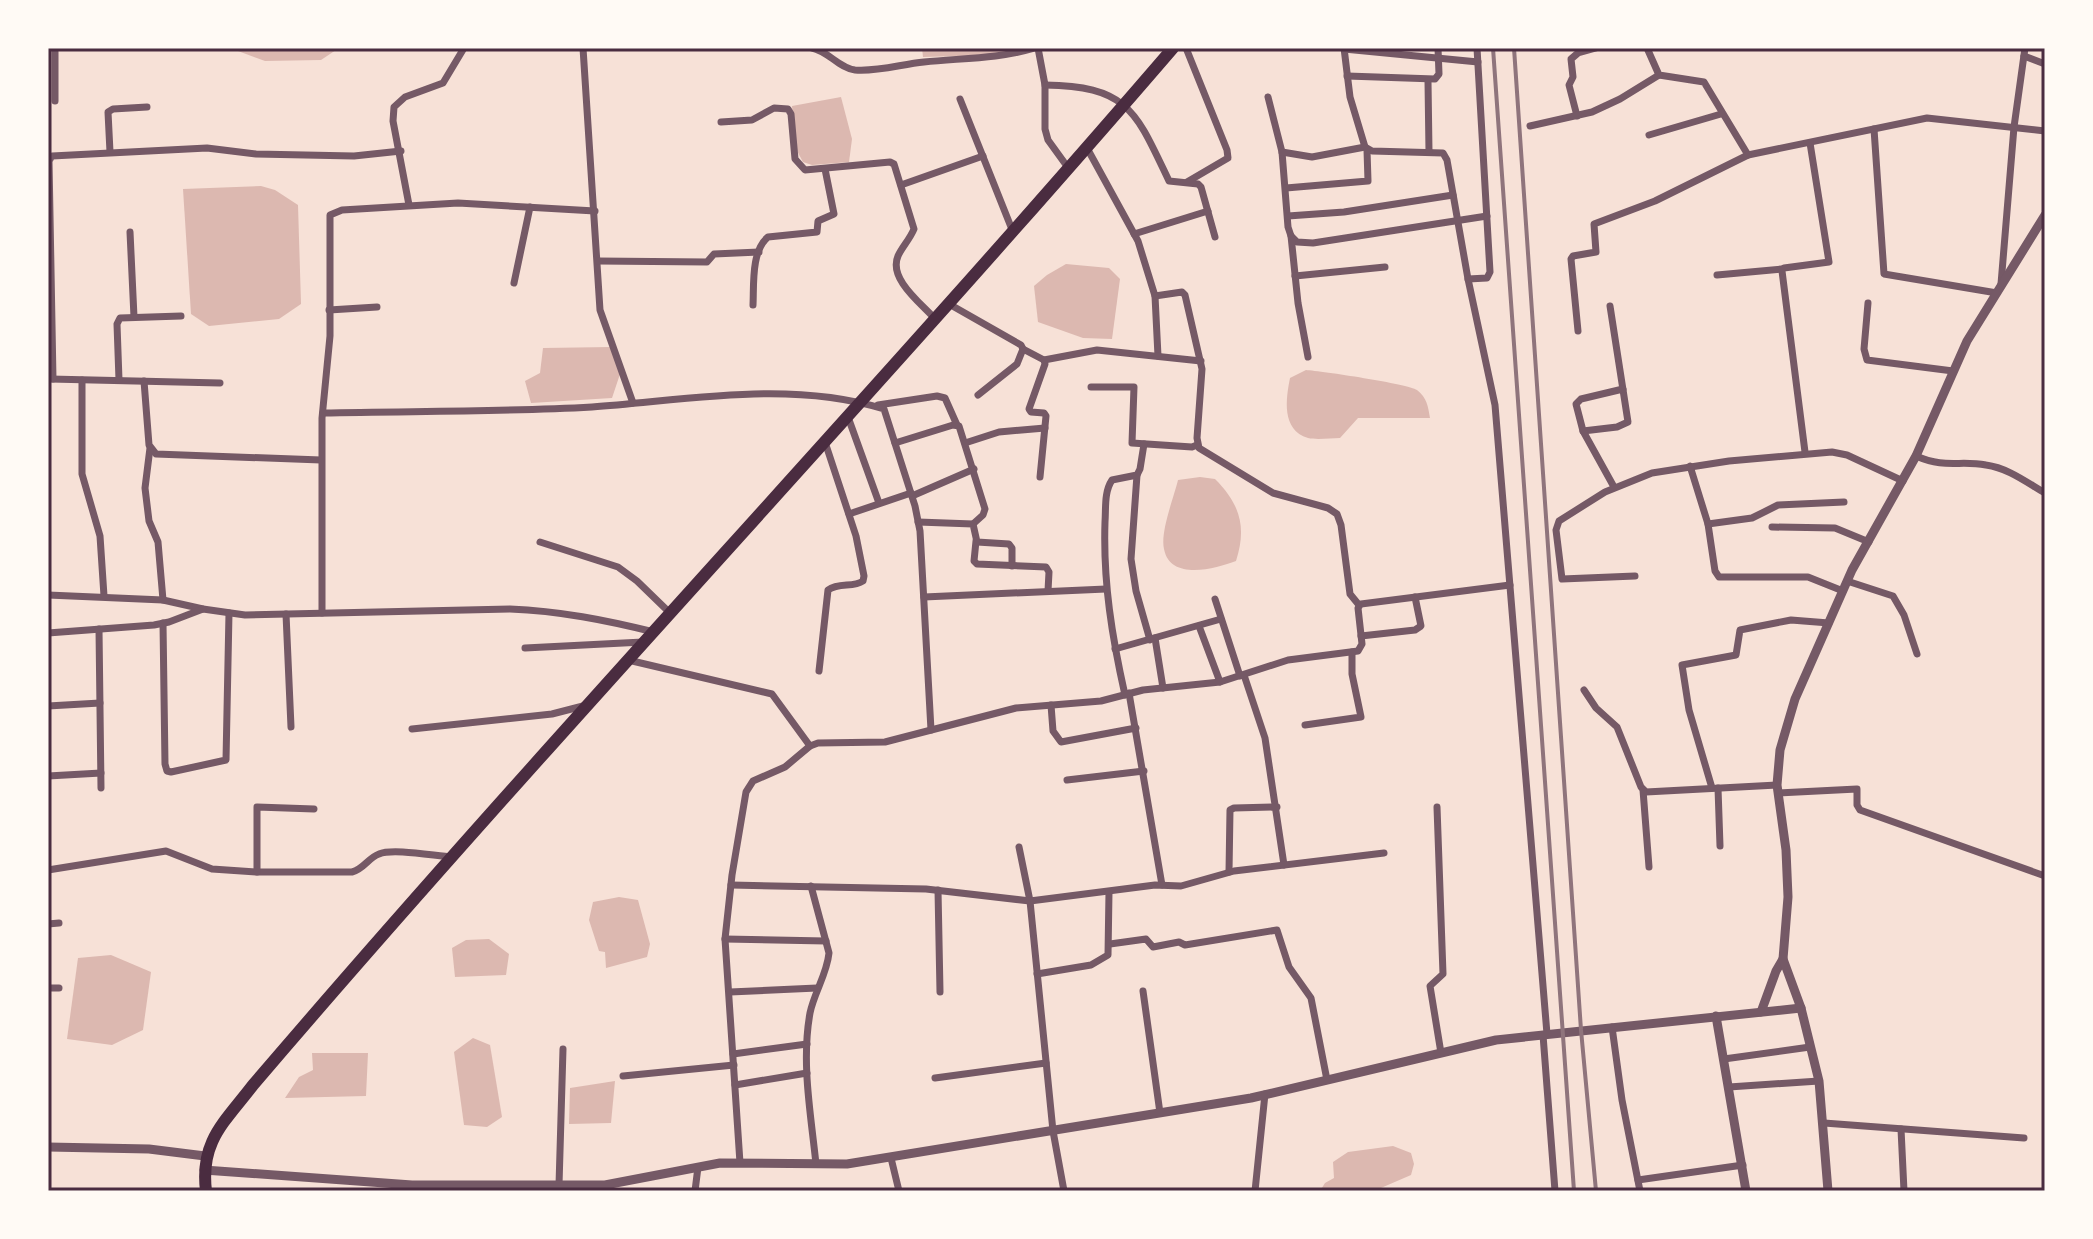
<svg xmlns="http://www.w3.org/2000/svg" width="2093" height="1239" viewBox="0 0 2093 1239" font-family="Commissioner,sans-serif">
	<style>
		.water { fill: #dcb8b0 }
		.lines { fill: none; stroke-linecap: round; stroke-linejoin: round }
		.minor { stroke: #755966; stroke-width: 7 }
		.tertiary { stroke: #755966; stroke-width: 9 }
		.primary { stroke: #4a2c40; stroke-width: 12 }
		.rail { stroke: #8f747c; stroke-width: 4 }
		.neatline { fill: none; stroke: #4a2c40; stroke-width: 3 }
	</style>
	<rect width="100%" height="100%" fill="#f7e1d7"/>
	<g class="water">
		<path d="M 230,48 L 339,48 L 321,60 L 265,61 Z"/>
		<path d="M 922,48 L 1017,48 L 999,55 L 923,57 Z"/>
		<path d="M 841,97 L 852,139 L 849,162 L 812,165 L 803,162 L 796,149 L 792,106 Z"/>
		<path d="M 261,186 L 275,190 L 298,205 L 301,304 L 279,319 L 209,326 L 191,314 L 183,189 Z"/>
		<path d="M 1066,264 L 1109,268 L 1120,279 L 1112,339 L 1083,338 L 1038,322 L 1034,286 L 1047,275 Z"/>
		<path d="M 611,347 L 622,368 L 612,398 L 531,403 L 525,381 L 540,373 L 543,348 Z"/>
		<path d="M 1306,370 C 1321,371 1409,384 1417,390 C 1427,398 1428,406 1430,418 L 1358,418 L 1340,438 C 1331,438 1317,440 1308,438 C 1281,430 1286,398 1290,378 Z"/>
		<path d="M 1200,477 L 1215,479 C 1240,504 1247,527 1236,561 C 1215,569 1170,581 1164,549 C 1160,532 1174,497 1178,480 Z"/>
		<path d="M 619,897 L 638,900 L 650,944 L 647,957 L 606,968 L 605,952 L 599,951 L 589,920 L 593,902 Z"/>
		<path d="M 489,939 L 509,954 L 506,975 L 455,977 L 452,948 L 466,940 Z"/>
		<path d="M 111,955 L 151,972 L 143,1030 L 112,1045 L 67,1039 L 78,958 Z"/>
		<path d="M 473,1038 L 490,1045 L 502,1117 L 487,1127 L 464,1125 L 454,1052 Z"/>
		<path d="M 312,1053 L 368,1053 L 366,1096 L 285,1098 L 299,1077 L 313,1070 Z"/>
		<path d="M 615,1081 L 611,1123 L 569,1124 L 570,1088 Z"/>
		<path d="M 1393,1146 L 1411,1153 L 1414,1164 L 1411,1175 L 1374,1191 L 1320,1191 L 1325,1183 L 1334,1178 L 1333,1162 L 1348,1152 Z"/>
	</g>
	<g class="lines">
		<g class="minor">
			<path d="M 55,48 L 55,101"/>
			<path d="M 583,48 L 600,310 L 633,403"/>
			<path d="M 812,48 C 828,51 839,68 855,70 C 878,72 902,64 924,62 C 962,58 997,59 1035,48"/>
			<path d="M 1038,48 L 1045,85 L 1045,129 L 1048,140 L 1069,169"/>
			<path d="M 1186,48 L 1227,150 L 1228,158 L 1187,182"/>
			<path d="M 1344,48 L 1350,97 L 1365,147 L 1372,151 L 1443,153 L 1447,160 L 1468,279 L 1495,405 L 1547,1034"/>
			<path d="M 1647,48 L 1659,75 L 1704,82 L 1748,155 L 1927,118 L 2045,131"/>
			<path d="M 1344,49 L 1478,62"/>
			<path d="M 2024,56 L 2045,64"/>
			<path d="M 1347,76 L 1435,79 L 1439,74 L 1438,48"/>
			<path d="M 1428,81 L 1429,152"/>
			<path d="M 1045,85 C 1129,86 1136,112 1169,181 L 1198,184 L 1201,187 L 1215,237"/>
			<path d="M 1268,97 L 1282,152 L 1288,227 L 1291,236 L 1297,242 L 1313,243 L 1487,216"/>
			<path d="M 960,99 L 1013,232"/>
			<path d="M 1577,116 L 1569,85 L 1573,77 L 1571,59 L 1578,53 L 1596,48"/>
			<path d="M 721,122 L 752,120 L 774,108 L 788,109 L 791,114 L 795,159 L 805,170 L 890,162 L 894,164 L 914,229 C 910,239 902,247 898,256 C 888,279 922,304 935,319"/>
			<path d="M 1530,126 L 1592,112 L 1620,99 L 1659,75"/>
			<path d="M 1874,129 L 1884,274 L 1997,293"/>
			<path d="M 1649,135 L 1721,114"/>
			<path d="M 1087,148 L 1138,241 L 1155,296 L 1182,292 L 1185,295 L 1202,369 L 1197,438 L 1199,448 L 1273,493 L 1328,508 L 1337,514 L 1341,525 L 1350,594 L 1359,605"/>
			<path d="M 110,152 L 108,112 L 113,109 L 147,107"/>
			<path d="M 1282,152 L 1312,157 L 1365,147"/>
			<path d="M 901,185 L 983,156"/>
			<path d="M 1286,188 L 1368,181 L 1367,150"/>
			<path d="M 409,205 L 393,121 L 394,107 L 405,97 L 443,83 L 464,48"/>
			<path d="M 1288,216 L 1344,212 L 1453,195"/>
			<path d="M 130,232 L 134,317"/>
			<path d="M 1134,234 L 1208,211"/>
			<path d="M 1291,236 L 1298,303 L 1308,357"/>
			<path d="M 598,261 L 707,262 L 714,254 L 759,252"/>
			<path d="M 1717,275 L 1782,269"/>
			<path d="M 1295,276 L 1385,267"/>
			<path d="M 1468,279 L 1487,278 L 1490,272 L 1477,48"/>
			<path d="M 514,283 L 530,207"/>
			<path d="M 2001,284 L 2014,127 L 2025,48"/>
			<path d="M 1155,296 L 1158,356"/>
			<path d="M 1868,303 L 1864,349 L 1867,360 L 1953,371"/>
			<path d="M 949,304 L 1021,345 L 1023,349 L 1017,364 L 978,395"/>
			<path d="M 753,305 C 754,285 751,251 768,237 L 817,232 L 818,221 L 834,214 L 825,169"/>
			<path d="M 329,310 L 377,307"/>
			<path d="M 1578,331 L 1571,259 L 1573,256 L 1596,252 L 1594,224 L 1655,201 L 1748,155"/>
			<path d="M 1023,349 L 1044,360 L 1045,364 L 1029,409 L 1031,412 L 1044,413 L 1046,416 L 1040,477"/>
			<path d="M 1044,360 L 1097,350 L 1201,361"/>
			<path d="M 50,379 L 220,383"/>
			<path d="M 53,379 L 49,161 L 52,156 L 207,148 L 256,154 L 354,156 L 401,151"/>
			<path d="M 82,380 L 82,474 L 100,536 L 104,596"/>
			<path d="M 119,380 L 117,324 L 120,318 L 181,316"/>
			<path d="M 144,381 L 149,445 L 156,454 L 321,460"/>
			<path d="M 1091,387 L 1134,387 L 1132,443 L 1192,447 L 1197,445"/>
			<path d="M 878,405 L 937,396 L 945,398 L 957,425"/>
			<path d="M 323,413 C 412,411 503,412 592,407 C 689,400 789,380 884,409 L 915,506 L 920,531 L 931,730"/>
			<path d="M 848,417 L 879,503"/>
			<path d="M 1583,431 L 1617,427 L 1628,422 L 1610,306"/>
			<path d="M 895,443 L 953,425 L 959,426 L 985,509 L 983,515 L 973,524"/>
			<path d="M 965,443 L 999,432 L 1045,428"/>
			<path d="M 150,448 L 145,488 L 149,521 L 158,542 L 163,600"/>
			<path d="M 1805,452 L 1782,271 L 1784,268 L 1829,262 L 1810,143"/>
			<path d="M 1916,456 C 1946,469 1959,460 1986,465 C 2008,468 2026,482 2045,493"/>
			<path d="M 1690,466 L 1708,524 L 1715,571 L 1719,577 L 1808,577 L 1843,591"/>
			<path d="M 1137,475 L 1131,559 L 1136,591 L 1150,640"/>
			<path d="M 1614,487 L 1583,431 L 1576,404 L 1581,399 L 1623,389"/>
			<path d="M 912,496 L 974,469"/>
			<path d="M 849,514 L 911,493"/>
			<path d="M 918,522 L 973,524 L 977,542 L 1009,544 L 1012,548 L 1012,566"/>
			<path d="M 1708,524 L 1752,518 L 1778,505 L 1844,502"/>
			<path d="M 1772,527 L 1835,528 L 1869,542"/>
			<path d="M 976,541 L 974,561 L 977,564 L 1046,567 L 1049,572 L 1048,591"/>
			<path d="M 540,542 L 618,567 L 637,581 L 670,613"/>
			<path d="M 1635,576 L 1562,579 L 1556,530 L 1559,521 L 1605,492 L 1652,473 L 1729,461 L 1832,452 L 1847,455 L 1903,481"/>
			<path d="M 1847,581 L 1893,596 L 1904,615 L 1917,654"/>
			<path d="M 48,595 L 163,600 L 203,609 L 245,615 L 510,609 C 560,611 605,620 654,632"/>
			<path d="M 924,597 L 1106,589"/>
			<path d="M 1215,599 L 1240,676"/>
			<path d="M 322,613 L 322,418 L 330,336 L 330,215 L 342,210 L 458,203 L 595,211"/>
			<path d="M 286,614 L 291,727"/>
			<path d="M 163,623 L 165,764 L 167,771 L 171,772 L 226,760 L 229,613"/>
			<path d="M 1199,626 L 1220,682"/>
			<path d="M 99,629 L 101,788"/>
			<path d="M 48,633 L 154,625 L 169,622 L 203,609"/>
			<path d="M 1361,636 L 1415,630 L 1421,626 L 1415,597"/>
			<path d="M 1155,638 L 1163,688"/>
			<path d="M 525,648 L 643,642"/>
			<path d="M 1115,649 L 1221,619"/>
			<path d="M 628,660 L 772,694 L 810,746"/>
			<path d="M 819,671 L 828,590 C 839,582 853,588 863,581 L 864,576 L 856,536 L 825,442"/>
			<path d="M 1244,675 L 1265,738 L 1284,865"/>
			<path d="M 1584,690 L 1596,708 L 1617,727 L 1641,787 L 1646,792 L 1777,785"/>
			<path d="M 1129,693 L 1162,885"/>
			<path d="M 1125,695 C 1112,637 1103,582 1105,522 C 1106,508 1104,492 1112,480 L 1137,475 L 1140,469 L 1144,444"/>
			<path d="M 1051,705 L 1053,731 L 1061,742 L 1136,728"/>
			<path d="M 48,706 L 100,703"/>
			<path d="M 1305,725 L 1361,717 L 1352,674 L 1352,652"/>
			<path d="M 412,729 L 552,714 L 583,706"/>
			<path d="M 48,776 L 101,773"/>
			<path d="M 1067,780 L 1144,771"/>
			<path d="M 1712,788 L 1689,710 L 1682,665 L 1736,655 L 1740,630 L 1791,620 L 1829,623"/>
			<path d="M 1718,788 L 1720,846"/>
			<path d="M 1643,790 L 1649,867"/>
			<path d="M 1778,793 L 1857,789 L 1857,805 L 1860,810 L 2045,876"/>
			<path d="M 1437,807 L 1443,974 L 1430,986 L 1441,1053"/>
			<path d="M 1019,847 L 1030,901 L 1053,1131 L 1064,1191"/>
			<path d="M 48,870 L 166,851 L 212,869 L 257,872 L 352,872 C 364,869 368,858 379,854 C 393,848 435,856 452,857"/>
			<path d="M 257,872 L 257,807 L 314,809"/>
			<path d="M 1229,872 L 1230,810 L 1234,808 L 1277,807"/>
			<path d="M 731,885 L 926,889 L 1030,901 L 1155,885 L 1181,886 L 1234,871 L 1384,853"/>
			<path d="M 811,886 L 829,953 C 827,974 814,993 810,1013 C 801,1063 811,1115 816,1164"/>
			<path d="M 938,890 L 940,992"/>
			<path d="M 48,924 L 59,923"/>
			<path d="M 725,939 L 826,941"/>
			<path d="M 1110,944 L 1146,939 L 1153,947 L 1179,942 L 1185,945 L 1277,930 L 1289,967 L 1311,998 L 1327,1080"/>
			<path d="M 1037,974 L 1091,965 L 1108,955 L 1109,892"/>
			<path d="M 48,988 L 59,988"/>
			<path d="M 1143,991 L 1160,1113"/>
			<path d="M 730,992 L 817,988"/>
			<path d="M 1612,1027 L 1622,1100 L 1640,1191"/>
			<path d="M 1543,1035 L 1555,1191"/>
			<path d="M 733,1054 L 807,1044"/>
			<path d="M 1724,1059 L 1810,1047"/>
			<path d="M 623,1076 L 734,1065"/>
			<path d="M 935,1078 L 1046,1063"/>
			<path d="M 735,1085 L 807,1073"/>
			<path d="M 1729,1087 L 1819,1081"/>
			<path d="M 1824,1123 L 2024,1138"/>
			<path d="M 1901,1129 L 1904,1191"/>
			<path d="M 891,1158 L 899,1191"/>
			<path d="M 740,1163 L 725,939 L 732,875 L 746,792 L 753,781 L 785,767 L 810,746 L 818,743 L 885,742 L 1016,708 L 1101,701 L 1143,690 L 1220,682 L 1288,660 L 1358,651 L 1362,644 L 1358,608 L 1361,604 L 1510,585"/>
			<path d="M 1638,1180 L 1743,1165"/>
			<path d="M 559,1185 L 563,1049"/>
			<path d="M 695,1191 L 698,1167"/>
			<path d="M 1255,1191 L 1265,1094"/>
		</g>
		<g class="tertiary">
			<path d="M 1761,1012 L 1776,971 L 1783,959"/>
			<path d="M 1716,1016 L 1746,1191"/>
			<path d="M 48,1147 L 149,1149 L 205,1156"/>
			<path d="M 204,1170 L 412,1185 L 605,1185 L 720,1163 L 847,1164 L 1251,1098 L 1496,1040 L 1801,1008"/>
			<path d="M 1828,1191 L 1819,1081 L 1801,1008 L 1783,959 L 1788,897 L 1786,850 L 1777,785 L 1780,750 L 1795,699 L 1852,570 L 1916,456 L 1967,341 L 2045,215"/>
		</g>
		<path class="primary" d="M 206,1191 C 200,1141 224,1123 253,1085 C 553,734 872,398 1173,48"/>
		<g class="rail">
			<path d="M 1493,48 L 1574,1191"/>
			<path d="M 1514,48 L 1581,1030 L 1596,1191"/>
		</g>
	</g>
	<rect width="2093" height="1239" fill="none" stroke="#fffaf5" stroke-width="100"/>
	<rect x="50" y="50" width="1993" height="1139" class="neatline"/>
</svg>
